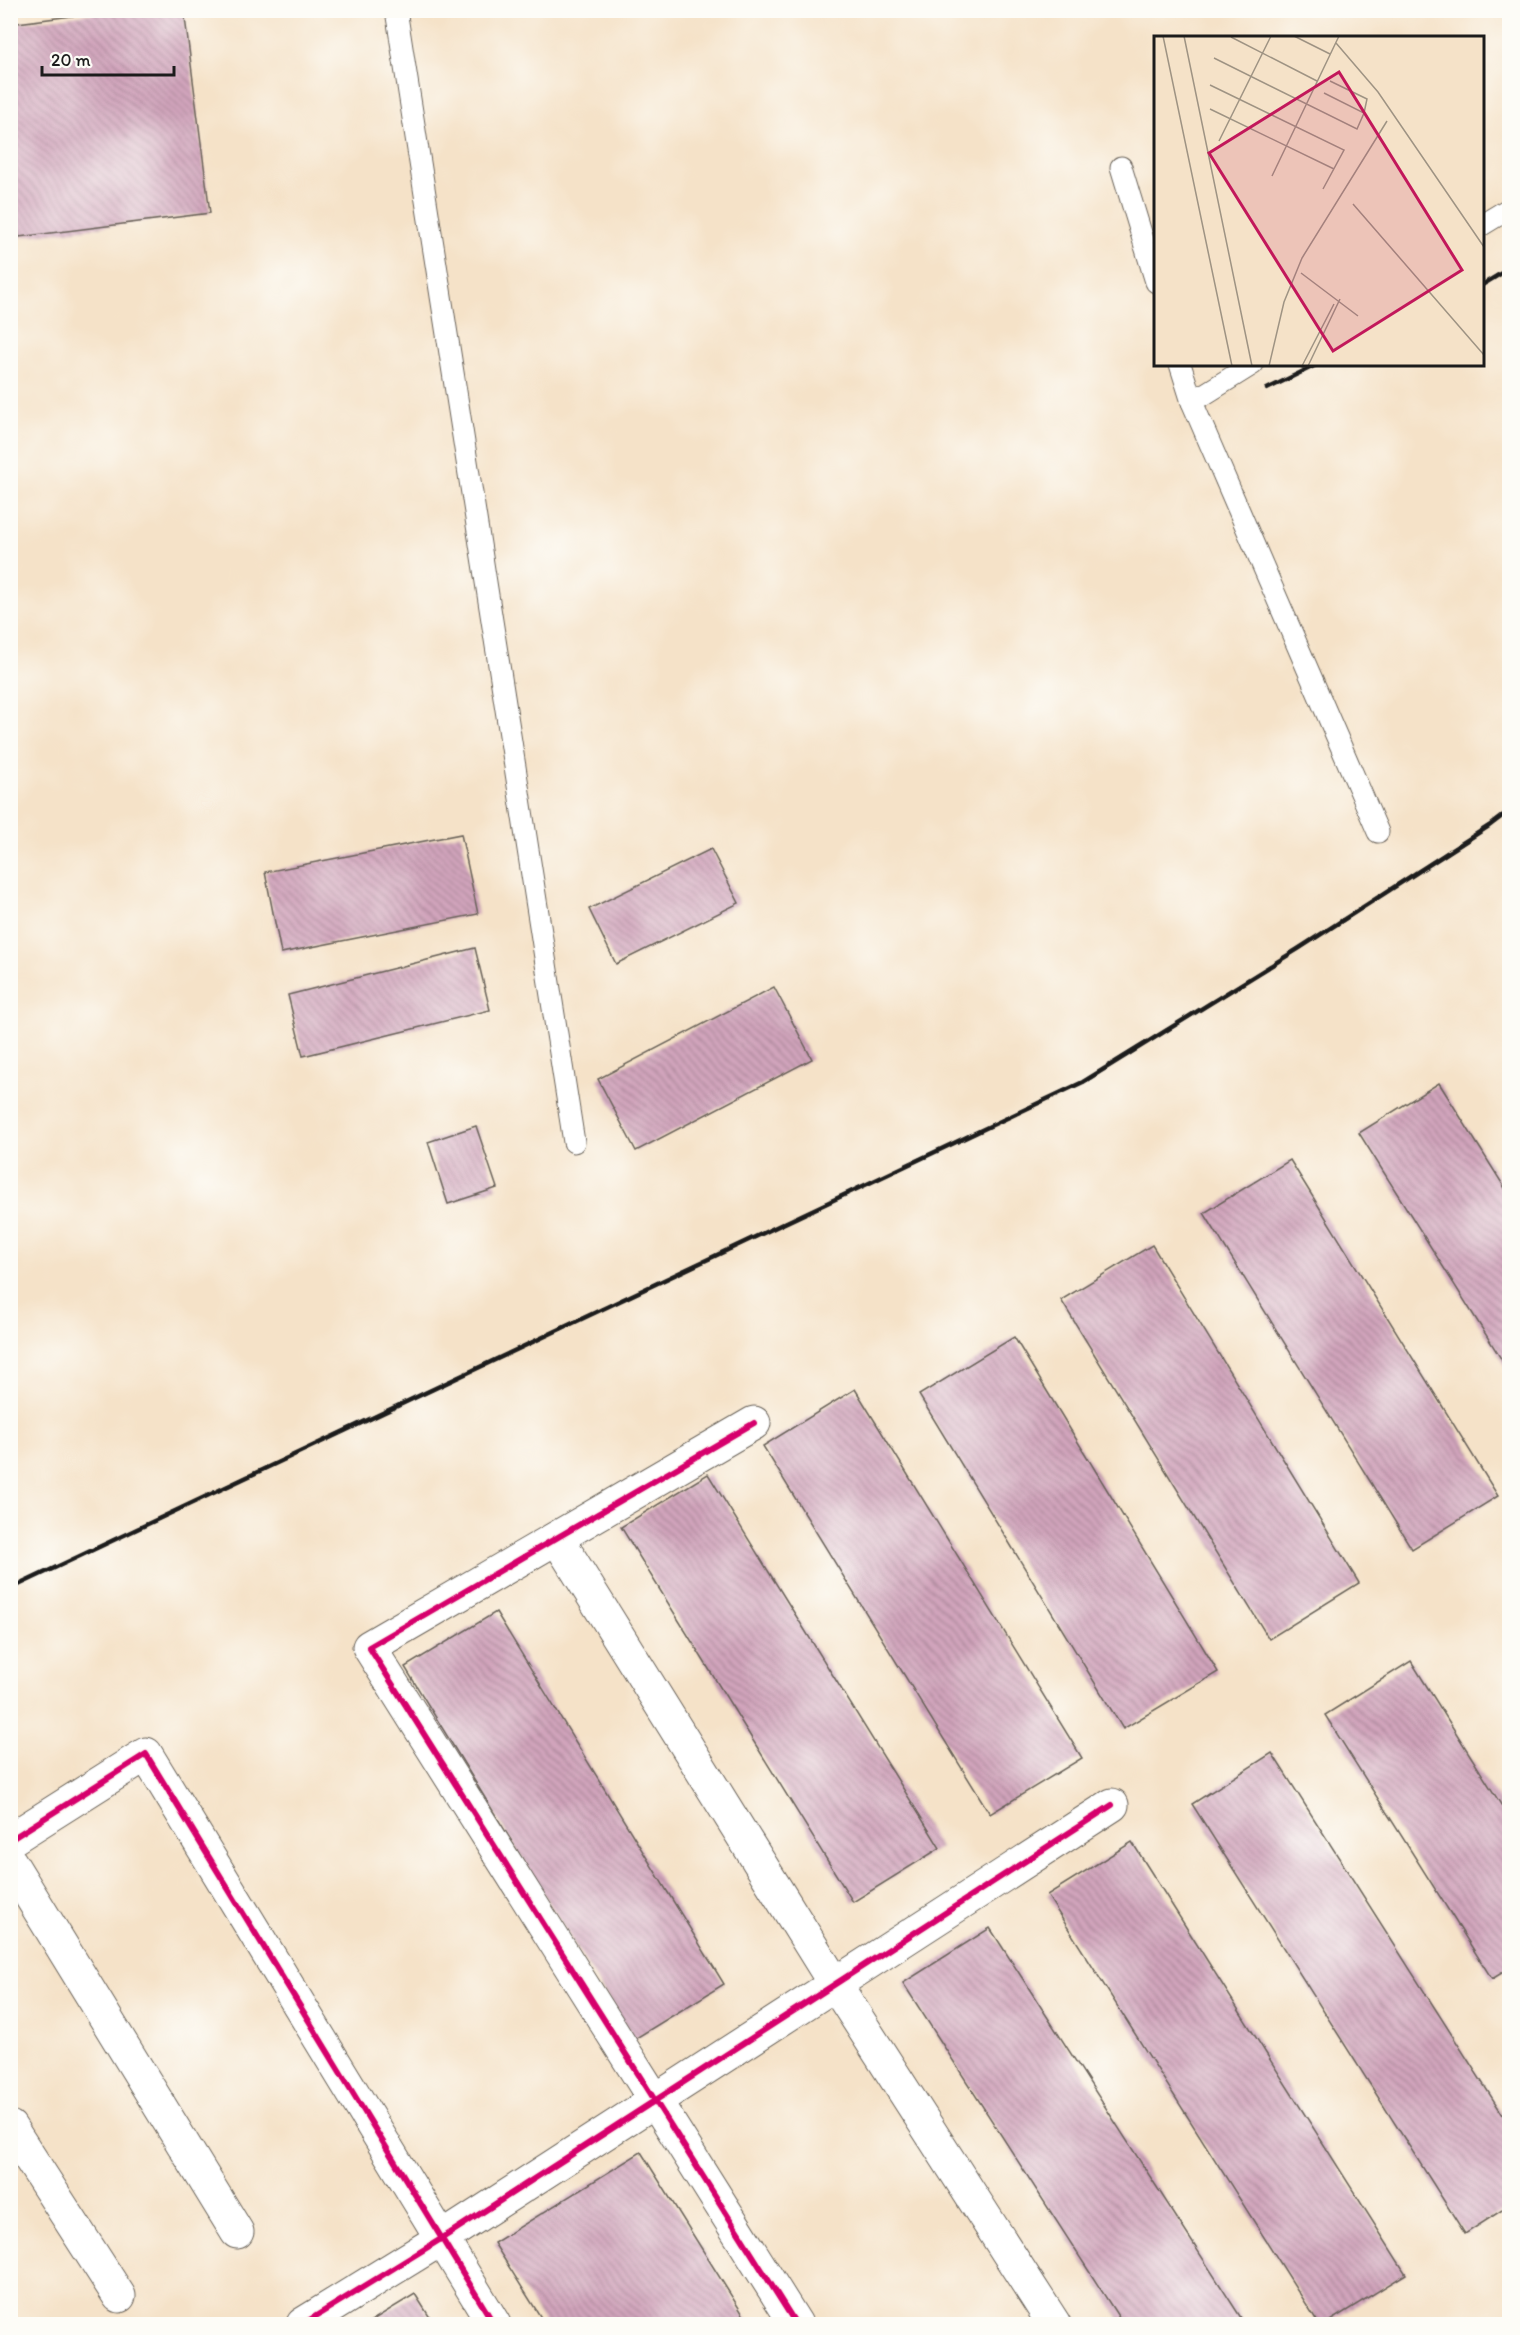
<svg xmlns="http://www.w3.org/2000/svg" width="1520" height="2335" viewBox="0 0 1520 2335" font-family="Itim,sans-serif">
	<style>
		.building { fill: url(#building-back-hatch) }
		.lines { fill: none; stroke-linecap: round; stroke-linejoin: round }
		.service-casing { stroke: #686158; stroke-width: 23 }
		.minor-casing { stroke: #686158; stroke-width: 35 }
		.service { stroke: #fff; stroke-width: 21 }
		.minor { stroke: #fff; stroke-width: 33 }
		.rail { stroke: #1c1c1c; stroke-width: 4.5 }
		.cycleway-casing { stroke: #fdfcf7; stroke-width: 10 }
		.cycleway { stroke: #d6006c; stroke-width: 6 }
		.inset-road { fill: none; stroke: #9e9383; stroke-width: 1.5 }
		.view { fill: #c2185b; fill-opacity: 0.15; stroke: #c2185b; stroke-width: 3 }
		.inset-edge { fill: none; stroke: #1c1c1c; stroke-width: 3 }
	</style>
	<defs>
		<pattern id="building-back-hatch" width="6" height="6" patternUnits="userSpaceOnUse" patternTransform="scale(1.5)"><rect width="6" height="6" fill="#d1a4bc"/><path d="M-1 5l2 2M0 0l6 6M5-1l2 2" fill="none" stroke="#a98598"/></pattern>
	</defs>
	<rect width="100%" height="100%" fill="#fdfcf7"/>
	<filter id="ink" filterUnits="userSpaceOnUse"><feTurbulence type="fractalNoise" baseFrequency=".0167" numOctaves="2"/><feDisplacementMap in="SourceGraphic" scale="12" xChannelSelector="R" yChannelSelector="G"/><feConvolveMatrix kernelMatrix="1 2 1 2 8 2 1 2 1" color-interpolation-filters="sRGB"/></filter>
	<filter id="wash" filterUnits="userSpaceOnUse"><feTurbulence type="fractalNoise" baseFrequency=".008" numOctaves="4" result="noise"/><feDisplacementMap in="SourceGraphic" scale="24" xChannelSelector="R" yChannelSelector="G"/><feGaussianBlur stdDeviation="1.35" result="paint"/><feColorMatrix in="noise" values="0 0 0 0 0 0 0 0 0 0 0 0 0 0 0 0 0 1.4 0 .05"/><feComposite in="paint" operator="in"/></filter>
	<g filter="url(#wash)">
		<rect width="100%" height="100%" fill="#f5e2c8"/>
		<g id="blocks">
			<g class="building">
				<path d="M 118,10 L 184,10 L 210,213 L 19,237 L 10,174 L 10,24 Z"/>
				<path d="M 461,834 L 478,914 L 281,953 L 265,872 Z"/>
				<path d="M 711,849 L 739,903 L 616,964 L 589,909 Z"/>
				<path d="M 475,948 L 490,1010 L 303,1056 L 288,995 Z"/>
				<path d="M 774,987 L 812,1059 L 636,1151 L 598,1079 Z"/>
				<path d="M 1439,1083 L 1510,1196 L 1510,1373 L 1359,1133 Z"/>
				<path d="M 476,1126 L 497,1188 L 448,1204 L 428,1142 Z"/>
				<path d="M 1290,1160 L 1498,1496 L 1412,1549 L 1204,1213 Z"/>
				<path d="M 1152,1245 L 1359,1583 L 1269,1639 L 1061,1300 Z"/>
				<path d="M 1014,1337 L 1218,1672 L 1123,1729 L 919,1395 Z"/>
				<path d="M 855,1389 L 1082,1758 L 990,1814 L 763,1446 Z"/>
				<path d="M 708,1474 L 940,1848 L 853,1902 L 621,1527 Z"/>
				<path d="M 496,1612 L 724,1984 L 633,2040 L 405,1667 Z"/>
				<path d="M 1411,1661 L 1510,1819 L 1510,1968 L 1492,1979 L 1325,1715 Z"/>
				<path d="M 1272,1753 L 1510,2126 L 1510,2205 L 1465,2234 L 1192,1804 Z"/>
				<path d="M 1132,1842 L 1406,2274 L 1325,2324 L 1319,2324 L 1047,1895 Z"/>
				<path d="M 990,1928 L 1245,2324 L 1123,2324 L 903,1983 Z"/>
				<path d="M 641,2152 L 749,2324 L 545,2324 L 494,2243 Z"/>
				<path d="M 415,2294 L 434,2324 L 366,2324 Z"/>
			</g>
		</g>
	</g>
	<g filter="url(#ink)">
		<use href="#blocks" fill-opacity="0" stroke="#686158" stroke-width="1.5"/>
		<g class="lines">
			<defs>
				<g id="service">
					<path d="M 396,10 L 574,1142"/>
					<path d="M 1121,167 L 1156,282"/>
					<path d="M 1482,225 L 1510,208"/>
					<path d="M 1180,364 L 1192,402 L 1378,832"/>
					<path d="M 1192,402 L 1253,364"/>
				</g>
				<g id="minor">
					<path d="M 754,1423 L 369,1647 L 796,2324"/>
					<path d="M 557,1538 L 835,1984 L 1054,2324"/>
					<path d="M 10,1840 L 146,1754 L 494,2324"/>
					<path d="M 10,1862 L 237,2232"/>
					<path d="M 10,2127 L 119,2296"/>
					<path d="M 303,2324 L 441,2239 L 1112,1805"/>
				</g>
			</defs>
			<use href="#service" class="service-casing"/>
			<use href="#minor" class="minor-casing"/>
			<use href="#service" class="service"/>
			<use href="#minor" class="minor"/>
			<g class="rail">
				<path d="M 1482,285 L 1510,268"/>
				<path d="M 1267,389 L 1318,364"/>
				<path d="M 10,1589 L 1083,1082 L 1298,949 L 1489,826 L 1510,810"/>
			</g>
			<defs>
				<g id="cycleway">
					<path d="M 754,1423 L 369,1647 L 796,2324"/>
					<path d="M 10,1840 L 146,1754 L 494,2324"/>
					<path d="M 303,2324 L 441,2239 L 1112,1805"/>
				</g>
			</defs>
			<use href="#cycleway" class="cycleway-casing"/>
			<use href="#cycleway" class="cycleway"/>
		</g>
	</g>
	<g transform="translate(1154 36)">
		<rect width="330" height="330" fill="#f5e2c8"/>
		<path class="inset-road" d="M 9,0 L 78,330M 30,0 L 98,330M 140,0 L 176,18M 77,1 L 163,45M 182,7 L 224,56 L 330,211M 60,22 L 203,93 L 210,77 L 170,57M 176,45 L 213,63 L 210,77M 56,49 L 190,114 L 169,153M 56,73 L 180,133M 65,105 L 117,0M 118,140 L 185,0M 199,168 L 330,319M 147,237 L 204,280M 115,330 L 130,266 L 148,222 L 233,85M 148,330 L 180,268M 154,330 L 186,263"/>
		<path class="view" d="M 185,36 L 308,234 L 179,315 L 55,117 Z"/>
		<rect width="330" height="330" class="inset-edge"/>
	</g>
	<rect width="1520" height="2335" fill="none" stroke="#fdfcf7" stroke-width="36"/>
	<path d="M42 66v9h132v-9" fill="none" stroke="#1c1c1c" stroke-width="3"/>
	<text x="51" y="66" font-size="18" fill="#1c1c1c" stroke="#fdfcf7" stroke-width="4.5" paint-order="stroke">20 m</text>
</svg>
